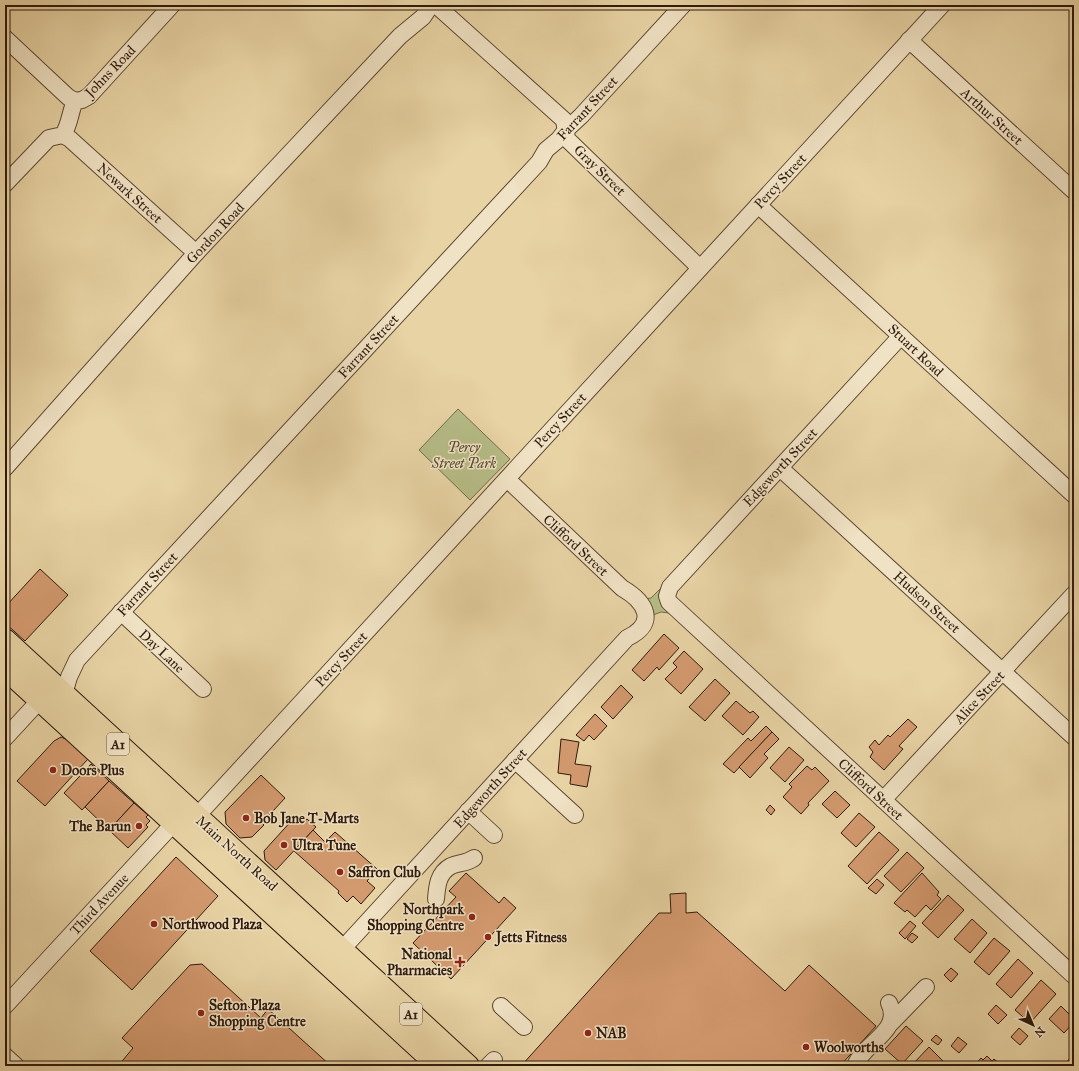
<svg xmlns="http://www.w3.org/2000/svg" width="1079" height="1071" viewBox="0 0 1079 1071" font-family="'IM FELL Great Primer',serif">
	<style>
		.green { fill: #b6bc86; stroke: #726b4a }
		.building { fill: #d49a6f; stroke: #2f1a0d }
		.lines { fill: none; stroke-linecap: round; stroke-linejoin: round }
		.minor-casing { stroke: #5d4833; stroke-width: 18 }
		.highway-casing { stroke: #2f1a0d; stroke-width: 24 }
		.minor { stroke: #f0e2c4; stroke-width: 16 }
		.highway { stroke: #e8d3a4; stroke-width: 22 }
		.poi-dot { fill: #8f2418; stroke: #f0e2c4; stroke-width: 1.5 }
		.labels { text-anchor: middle; stroke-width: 3; stroke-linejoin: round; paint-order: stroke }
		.shield { fill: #f0e2c4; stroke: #695644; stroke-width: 1 }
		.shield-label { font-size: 13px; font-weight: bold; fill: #2f1a0d }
		.street-label { font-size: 14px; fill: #2f1a0d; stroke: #f0e2c4 }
		.park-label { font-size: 14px; font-style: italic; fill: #584b31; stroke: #f0e2c4 }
		.poi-label { font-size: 14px; font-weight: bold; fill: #2f1a0d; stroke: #f0e2c4; text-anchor: start }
	</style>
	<rect width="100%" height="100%" fill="#e8d3a4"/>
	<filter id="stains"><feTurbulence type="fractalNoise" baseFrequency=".005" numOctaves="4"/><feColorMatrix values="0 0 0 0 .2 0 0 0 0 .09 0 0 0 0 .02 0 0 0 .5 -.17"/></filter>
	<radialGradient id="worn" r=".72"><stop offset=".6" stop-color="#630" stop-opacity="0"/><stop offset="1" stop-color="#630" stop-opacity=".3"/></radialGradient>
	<g class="green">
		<path d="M 458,409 L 510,459 L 470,500 L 419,450 Z"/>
		<path d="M 662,587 L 664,608 L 669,613 L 661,612 L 653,615 L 644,599 L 651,598 Z"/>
	</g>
	<g class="building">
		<path d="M 40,569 L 68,595 L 25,641 L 5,623 L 5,607 Z"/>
		<path d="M 664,634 L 679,648 L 659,670 L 657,667 L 644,681 L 632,670 Z"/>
		<path d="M 684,651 L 703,669 L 681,694 L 665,679 L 677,667 L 673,663 Z"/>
		<path d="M 715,679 L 730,693 L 705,721 L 689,707 Z"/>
		<path d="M 621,685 L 633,697 L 613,719 L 601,707 Z"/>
		<path d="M 736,701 L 750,713 L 753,711 L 759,717 L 743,735 L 722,716 Z"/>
		<path d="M 595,714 L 607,726 L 594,740 L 589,735 L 584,741 L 576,735 Z"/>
		<path d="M 908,719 L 917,727 L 899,746 L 903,749 L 884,770 L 870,757 L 873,752 L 869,747 L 875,740 L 879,745 L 888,735 L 890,737 Z"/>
		<path d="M 766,726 L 772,732 L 734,773 L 723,764 L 748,738 L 751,741 Z"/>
		<path d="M 772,732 L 779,739 L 764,754 L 768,758 L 750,778 L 739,767 Z"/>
		<path d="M 61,737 L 68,740 L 88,759 L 45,806 L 17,781 L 54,741 Z"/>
		<path d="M 561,739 L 579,742 L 575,764 L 591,766 L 587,787 L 570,784 L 571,775 L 558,773 Z"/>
		<path d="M 789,747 L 804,760 L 785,782 L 770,768 Z"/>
		<path d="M 91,764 L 109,781 L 82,810 L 64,793 Z"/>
		<path d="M 807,766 L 812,770 L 815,767 L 829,781 L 808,803 L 809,805 L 801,814 L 783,797 L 792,787 L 789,784 Z"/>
		<path d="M 261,775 L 285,798 L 262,823 L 264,825 L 252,837 L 240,838 L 226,824 L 225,812 Z"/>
		<path d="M 109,781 L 134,803 L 109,830 L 85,807 Z"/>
		<path d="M 835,791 L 850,805 L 837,818 L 822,804 Z"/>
		<path d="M 134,803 L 148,815 L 146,817 L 150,821 L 146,825 L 148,827 L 128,848 L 109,830 Z"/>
		<path d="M 770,805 L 775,810 L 771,815 L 766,810 Z"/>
		<path d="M 859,813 L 875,827 L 856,847 L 841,833 Z"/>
		<path d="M 294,818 L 301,824 L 307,819 L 316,827 L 276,870 L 265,860 L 264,851 Z"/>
		<path d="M 313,830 L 325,842 L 335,832 L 377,869 L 367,881 L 375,888 L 361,904 L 353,896 L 347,902 L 338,893 L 339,891 L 294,851 Z"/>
		<path d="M 879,832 L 899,850 L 867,884 L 848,866 Z"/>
		<path d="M 907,852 L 924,868 L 901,892 L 884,876 Z"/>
		<path d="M 176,857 L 218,896 L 132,990 L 90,951 Z"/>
		<path d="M 466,873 L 499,903 L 504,897 L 516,908 L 451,979 L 413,943 L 456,897 L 449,891 Z"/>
		<path d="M 922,873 L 939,892 L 937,895 L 941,899 L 931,910 L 926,905 L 915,917 L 907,910 L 905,912 L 894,903 Z"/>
		<path d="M 877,879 L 884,885 L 876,894 L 868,888 Z"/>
		<path d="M 686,893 L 686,913 L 697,912 L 785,991 L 809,965 L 876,1026 L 840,1066 L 521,1066 L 659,913 L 671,913 L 670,894 Z"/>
		<path d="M 948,895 L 964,910 L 938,938 L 922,923 Z"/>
		<path d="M 972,919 L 987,933 L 970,953 L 954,939 Z"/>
		<path d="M 910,921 L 916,926 L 905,939 L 899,933 Z"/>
		<path d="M 912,933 L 918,937 L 912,943 L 907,939 Z"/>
		<path d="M 994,938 L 1010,951 L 989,975 L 974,962 Z"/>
		<path d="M 1018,959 L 1033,973 L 1011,998 L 996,984 Z"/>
		<path d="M 202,964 L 261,1018 L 268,1009 L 331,1066 L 118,1066 L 133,1048 L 122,1038 L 190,965 Z"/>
		<path d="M 951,968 L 958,974 L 951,982 L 944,975 Z"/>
		<path d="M 1041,980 L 1056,994 L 1030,1023 L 1015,1010 Z"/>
		<path d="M 996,1005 L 1007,1015 L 998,1024 L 988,1014 Z"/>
		<path d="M 1061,1006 L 1074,1019 L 1074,1022 L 1064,1033 L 1049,1019 Z"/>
		<path d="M 906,1026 L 923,1041 L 902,1064 L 885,1049 Z"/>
		<path d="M 1019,1028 L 1028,1036 L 1020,1045 L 1011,1037 Z"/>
		<path d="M 936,1035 L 942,1040 L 938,1045 L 931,1040 Z"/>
		<path d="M 958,1037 L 967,1044 L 959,1053 L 951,1046 Z"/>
		<path d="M 929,1047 L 943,1061 L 938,1066 L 911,1066 Z"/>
		<path d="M 1074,1054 L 1074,1066 L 1063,1066 Z"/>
		<path d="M 987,1056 L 992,1061 L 987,1066 L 974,1066 L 981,1058 L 983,1060 Z"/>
		<path d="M 994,1059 L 1002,1066 L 987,1066 Z"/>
	</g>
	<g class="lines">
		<defs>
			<g id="minor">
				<path d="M 436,5 L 564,120 L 567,139 L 700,268"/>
				<path d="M 5,38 L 68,97 L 75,101"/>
				<path d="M 909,40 L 1074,191"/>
				<path d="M 63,135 L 70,139 L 196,253"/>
				<path d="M 5,184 L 49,138 L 63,135 C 70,124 70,112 75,101 L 82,100 L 89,96 L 172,5"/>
				<path d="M 758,205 L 1074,495"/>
				<path d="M 901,336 L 670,587 L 667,596 L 669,602 L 1074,976"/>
				<path d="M 5,468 L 196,253 L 400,36 L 423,17 L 431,5"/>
				<path d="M 780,468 L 1074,737"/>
				<path d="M 121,612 L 203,689"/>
				<path d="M 64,694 L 69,677 L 77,660 L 539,162 L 546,150 L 559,139 L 566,130 L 581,116 L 683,5"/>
				<path d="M 5,738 L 40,700 L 42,691"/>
				<path d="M 515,760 L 575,815"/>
				<path d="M 883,800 L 1074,594"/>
				<path d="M 468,811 L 494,835"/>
				<path d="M 196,827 L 197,816 L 942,5"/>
				<path d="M 436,899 C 437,886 438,873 451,866 C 459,862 466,864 474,858"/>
				<path d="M 335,957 L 627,638 C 658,623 646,602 622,588 L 507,479"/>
				<path d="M 5,1006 L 174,823 L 174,812"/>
				<path d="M 501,1006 L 524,1027"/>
				<path d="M 891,1023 L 926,987"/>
				<path d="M 5,1056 L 16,1066"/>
				<path d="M 488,1066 L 494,1060"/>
				<path d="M 855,1066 C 863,1043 903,1031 889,1003"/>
			</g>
			<g id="highway">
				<path d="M 5,640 L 468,1066"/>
				<path d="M 5,668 L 439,1066"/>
			</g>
		</defs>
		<use href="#minor" class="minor-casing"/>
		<use href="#highway" class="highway-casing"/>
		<use href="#minor" class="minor"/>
		<use href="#highway" class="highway"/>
	</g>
	<g class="poi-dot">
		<circle cx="53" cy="770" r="4"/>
		<circle cx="246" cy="818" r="4"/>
		<circle cx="139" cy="826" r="4"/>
		<circle cx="284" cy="845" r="4"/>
		<circle cx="340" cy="872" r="4"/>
		<circle cx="472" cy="917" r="4"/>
		<circle cx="154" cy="924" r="4"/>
		<circle cx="488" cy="937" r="4"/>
		<path d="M458 956h4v4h4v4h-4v4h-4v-4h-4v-4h4z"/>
		<circle cx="201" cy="1013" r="4"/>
		<circle cx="588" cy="1033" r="4"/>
		<circle cx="806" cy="1047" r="4"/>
	</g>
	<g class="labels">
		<g class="shield">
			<rect x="107" y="733" width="22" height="22" rx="3"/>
			<rect x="400" y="1003" width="22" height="22" rx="3"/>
		</g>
		<g class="shield-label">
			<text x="118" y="749">A1</text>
			<text x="411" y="1019">A1</text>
		</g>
		<g class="street-label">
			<text transform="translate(110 71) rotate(-46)" y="5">Johns Road</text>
			<text transform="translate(587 108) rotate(-47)" y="5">Farrant Street</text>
			<text transform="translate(992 116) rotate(42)" y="5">Arthur Street</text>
			<text transform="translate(600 170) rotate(44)" y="5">Gray Street</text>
			<text transform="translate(780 181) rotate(-47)" y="5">Percy Street</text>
			<text transform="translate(130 193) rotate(42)" y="5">Newark Street</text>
			<text transform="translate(215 233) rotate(-47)" y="5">Gordon Road</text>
			<text transform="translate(368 346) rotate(-47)" y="5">Farrant Street</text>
			<text transform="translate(916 350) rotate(43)" y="5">Stuart Road</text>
			<text transform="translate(560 420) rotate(-47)" y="5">Percy Street</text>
			<text transform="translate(780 467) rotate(-47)" y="5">Edgeworth Street</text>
			<text transform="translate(576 545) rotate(43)" y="5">Clifford Street</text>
			<text transform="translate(147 584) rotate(-47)" y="5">Farrant Street</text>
			<text transform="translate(927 602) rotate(42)" y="5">Hudson Street</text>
			<text transform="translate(162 651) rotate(43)" y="5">Day Lane</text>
			<text transform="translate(341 659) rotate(-47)" y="5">Percy Street</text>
			<text transform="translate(979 697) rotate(-47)" y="5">Alice Street</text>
			<text transform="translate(490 788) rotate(-48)" y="5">Edgeworth Street</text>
			<text transform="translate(871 789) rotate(43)" y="5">Clifford Street</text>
			<text transform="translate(237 853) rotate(42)" y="5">Main North Road</text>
			<text transform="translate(99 904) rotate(-47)" y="5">Third Avenue</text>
		</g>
		<g class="park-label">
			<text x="464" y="452">Percy<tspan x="464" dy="16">Street Park</tspan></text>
		</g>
		<g class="poi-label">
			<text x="61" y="775">Doors Plus</text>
			<text x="254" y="823">Bob Jane T-Marts</text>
			<text x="131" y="831" text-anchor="end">The Barun</text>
			<text x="292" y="850">Ultra Tune</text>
			<text x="348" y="877">Saffron Club</text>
			<text x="464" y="914" text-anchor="end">Northpark<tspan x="464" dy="16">Shopping Centre</tspan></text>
			<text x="162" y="929">Northwood Plaza</text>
			<text x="496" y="942">Jetts Fitness</text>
			<text x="452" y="959" text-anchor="end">National<tspan x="452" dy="16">Pharmacies</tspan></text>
			<text x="209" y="1010">Sefton Plaza<tspan x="209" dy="16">Shopping Centre</tspan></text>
			<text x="596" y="1038">NAB</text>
			<text x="814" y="1052">Woolworths</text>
		</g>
	</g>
	<rect width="1079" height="1071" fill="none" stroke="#e8d3a4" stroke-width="20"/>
	<rect x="6" y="6" width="1067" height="1059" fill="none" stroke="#2f1a0d" stroke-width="2"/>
	<rect x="10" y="10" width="1059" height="1051" fill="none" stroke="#2f1a0d"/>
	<g transform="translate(1033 1025) rotate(136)" stroke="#f0e2c4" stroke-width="3" paint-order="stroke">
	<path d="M0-3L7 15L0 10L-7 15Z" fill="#2f1a0d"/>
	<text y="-6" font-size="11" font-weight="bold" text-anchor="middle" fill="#2f1a0d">N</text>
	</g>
	<rect width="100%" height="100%" filter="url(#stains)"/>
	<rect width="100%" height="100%" fill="url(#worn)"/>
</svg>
